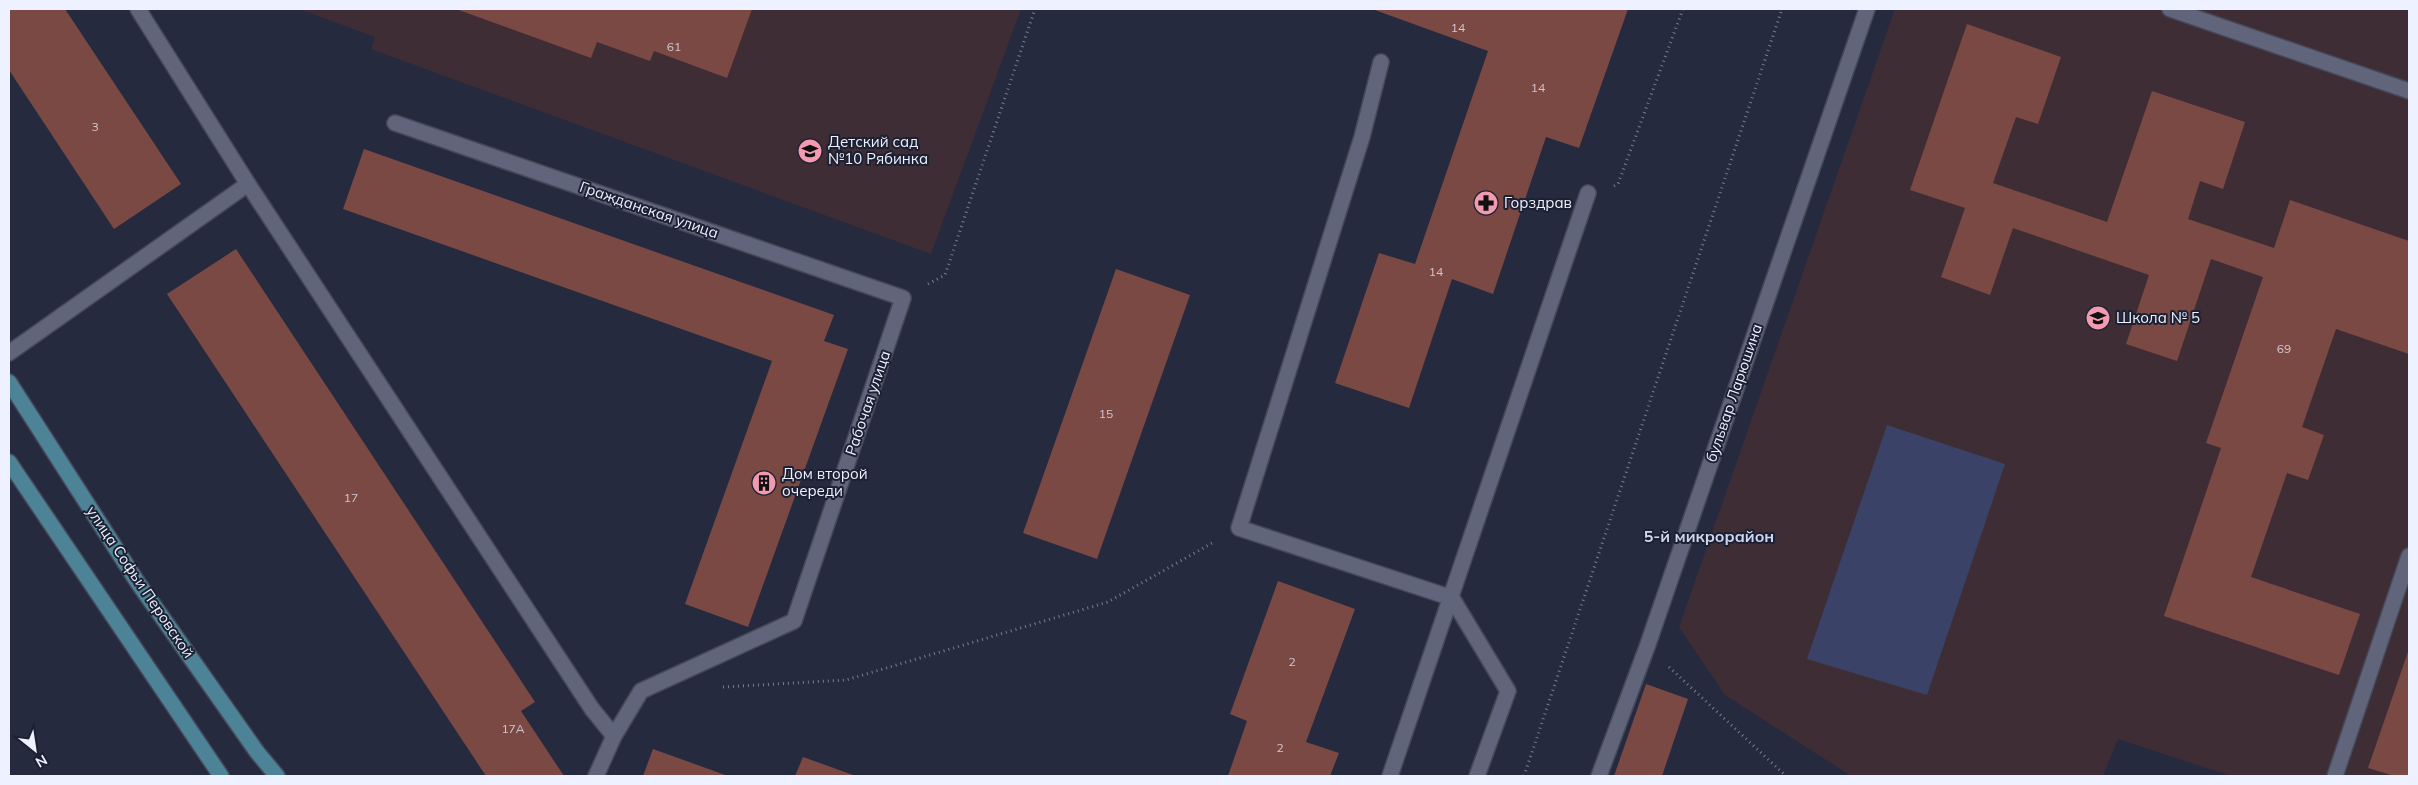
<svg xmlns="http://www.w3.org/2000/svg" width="2418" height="785" viewBox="0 0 2418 785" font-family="Mulish,sans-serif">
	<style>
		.education { fill: #3f2d35 }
		.green { fill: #3a4267 }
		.building { fill: #7b4943 }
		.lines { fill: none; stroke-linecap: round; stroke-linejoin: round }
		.lane-casing { stroke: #454859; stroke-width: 18 }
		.street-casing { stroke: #454859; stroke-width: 18 }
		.secondary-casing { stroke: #454859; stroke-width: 18 }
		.path { stroke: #797d8e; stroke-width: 3; stroke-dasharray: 1 4; stroke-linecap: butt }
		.lane { stroke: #60657c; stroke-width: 15 }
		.street { stroke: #60657c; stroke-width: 15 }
		.secondary { stroke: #4d8396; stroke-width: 15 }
		.labels { text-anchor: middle; stroke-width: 4; stroke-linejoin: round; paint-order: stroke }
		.number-label { font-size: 12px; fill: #d1c7d0 }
		.poi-label { font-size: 15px; fill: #eef1ff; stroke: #1c2033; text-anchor: start }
		.street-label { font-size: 15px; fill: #eef1ff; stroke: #1c2033 }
		.neighbourhood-label { font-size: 16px; font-weight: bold; fill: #cfd6f0; stroke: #1c2033 }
	</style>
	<rect width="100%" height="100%" fill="#252a3e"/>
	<g class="education">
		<path d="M 299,9 L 1021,9 L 931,254 L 371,49 L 375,37 Z"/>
		<path d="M 1895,9 L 2409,9 L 2409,776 L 2231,776 L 2118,739 L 2103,776 L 1851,776 L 1725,695 L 1679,627 Z"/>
	</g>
	<path class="green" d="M 1887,425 L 2005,464 L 1927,695 L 1807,659 Z"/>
	<g class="building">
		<path d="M 9,9 L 65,9 L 181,184 L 114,229 L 9,70 Z"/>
		<path d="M 456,9 L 752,9 L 727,78 L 654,51 L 650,61 L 597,42 L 591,58 Z"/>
		<path d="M 1372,9 L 1628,9 L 1579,148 L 1546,137 L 1493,294 L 1452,279 L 1409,408 L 1335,383 L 1379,253 L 1415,264 L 1488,51 Z"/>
		<path d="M 1967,24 L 2061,57 L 2038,124 L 2016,117 L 1993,183 L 2107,222 L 2152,91 L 2245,122 L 2223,189 L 2200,181 L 2188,219 L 2274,248 L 2290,200 L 2409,241 L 2409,354 L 2336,329 L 2302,427 L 2324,435 L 2308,480 L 2287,473 L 2251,577 L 2360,614 L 2339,675 L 2164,616 L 2221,448 L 2206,443 L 2263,277 L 2211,259 L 2177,361 L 2126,344 L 2149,275 L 2013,228 L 1990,295 L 1941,277 L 1965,208 L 1910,190 Z"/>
		<path d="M 364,149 L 834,315 L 824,341 L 848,349 L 748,627 L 685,604 L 772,361 L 343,209 Z"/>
		<path d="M 236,249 L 535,702 L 521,711 L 564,776 L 486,776 L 167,294 Z"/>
		<path d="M 1116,269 L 1190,295 L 1097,559 L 1023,533 Z"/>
		<path d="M 1278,581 L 1355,609 L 1306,742 L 1339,753 L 1330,776 L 1228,776 L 1247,721 L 1230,714 Z"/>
		<path d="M 2409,649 L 2409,776 L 2394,776 L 2368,768 Z"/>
		<path d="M 1646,684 L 1688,699 L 1662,776 L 1614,776 Z"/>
		<path d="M 653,749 L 728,776 L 643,776 Z"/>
		<path d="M 803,757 L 856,776 L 795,776 Z"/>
	</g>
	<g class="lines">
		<defs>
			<g id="lane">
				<path d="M 2170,9 L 2409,91"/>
				<path d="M 395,123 L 903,298 L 794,621 L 641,691 L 614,736 L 596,776"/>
				<path d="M 248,184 L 592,709 L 614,736"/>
				<path d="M 9,353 L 248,184 L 138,9"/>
				<path d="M 1390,776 L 1588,193"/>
				<path d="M 2335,776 L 2409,556"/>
			</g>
			<g id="street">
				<path d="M 1381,62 L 1362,137 L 1239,528 L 1452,598 L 1508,691 L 1477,776"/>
				<path d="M 1599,776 L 1647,647 L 1867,9"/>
			</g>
			<g id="secondary">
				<path d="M 9,382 L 138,583 L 257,752 L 277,776"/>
				<path d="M 9,462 L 221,776"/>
			</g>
		</defs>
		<use href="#lane" class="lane-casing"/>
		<use href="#street" class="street-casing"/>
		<use href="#secondary" class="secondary-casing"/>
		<g class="path">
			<path d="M 1614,186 L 1618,184 L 1683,9"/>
			<path d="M 928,284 L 945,275 L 1035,9"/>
			<path d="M 1669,667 L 1786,776"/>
			<path d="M 723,687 L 846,680 L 1108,602 L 1214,542"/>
			<path d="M 1524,776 L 1782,9"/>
		</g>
		<use href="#lane" class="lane"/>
		<use href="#street" class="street"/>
		<use href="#secondary" class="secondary"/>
	</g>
	<defs>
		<symbol id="school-disc" viewBox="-11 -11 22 22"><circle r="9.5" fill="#f29ab0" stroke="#1c2033"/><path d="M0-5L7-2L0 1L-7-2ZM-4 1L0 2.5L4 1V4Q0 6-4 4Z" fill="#111"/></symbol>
		<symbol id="pharmacy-disc" viewBox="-11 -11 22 22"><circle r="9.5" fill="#f29ab0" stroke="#1c2033"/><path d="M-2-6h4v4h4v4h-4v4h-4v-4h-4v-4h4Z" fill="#111"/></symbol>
		<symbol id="building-disc" viewBox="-11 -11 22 22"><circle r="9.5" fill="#f29ab0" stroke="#1c2033"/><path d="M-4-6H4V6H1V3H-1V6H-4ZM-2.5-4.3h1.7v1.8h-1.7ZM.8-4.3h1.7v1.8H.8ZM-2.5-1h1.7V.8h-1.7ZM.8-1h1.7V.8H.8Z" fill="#111"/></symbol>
	</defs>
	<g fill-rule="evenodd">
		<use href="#school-disc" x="796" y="137" width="28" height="28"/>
		<use href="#pharmacy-disc" x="1472" y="189" width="28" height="28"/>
		<use href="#school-disc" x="2084" y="304" width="28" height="28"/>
		<use href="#building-disc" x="750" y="469" width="28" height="28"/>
	</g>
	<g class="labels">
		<g class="number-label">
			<text x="1458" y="32">14</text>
			<text x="674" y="51">61</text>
			<text x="1538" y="92">14</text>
			<text x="95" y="131">3</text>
			<text x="1436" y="276">14</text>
			<text x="2284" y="353">69</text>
			<text x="1106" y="418">15</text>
			<text x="351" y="502">17</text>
			<text x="1292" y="666">2</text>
			<text x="513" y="733">17А</text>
			<text x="1280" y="752">2</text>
		</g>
		<g class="poi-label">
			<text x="828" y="147">Детский сад<tspan x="828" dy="17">№10 Рябинка</tspan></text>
			<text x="1504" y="208">Горздрав</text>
			<text x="2116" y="323">Школа № 5</text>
			<text x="782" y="479">Дом второй<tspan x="782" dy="17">очереди</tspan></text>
		</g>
		<g class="street-label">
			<text transform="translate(649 210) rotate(19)" y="5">Гражданская улица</text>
			<text transform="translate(1734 393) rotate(-71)" y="5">бульвар Ларюшина</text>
			<text transform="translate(868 403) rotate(-71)" y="5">Рабочая улица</text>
			<text transform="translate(140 582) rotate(56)" y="5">улица Софьи Перовской</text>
		</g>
		<g class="neighbourhood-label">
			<text x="1709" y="542">5-й микрорайон</text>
		</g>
	</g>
	<rect width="2418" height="785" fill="none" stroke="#eef1ff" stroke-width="20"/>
	<g transform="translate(35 750) rotate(150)" stroke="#1c2033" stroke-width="4" paint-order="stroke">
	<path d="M0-4L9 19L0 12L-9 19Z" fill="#eef1ff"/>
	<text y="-8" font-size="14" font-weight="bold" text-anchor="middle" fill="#eef1ff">N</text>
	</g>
</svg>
